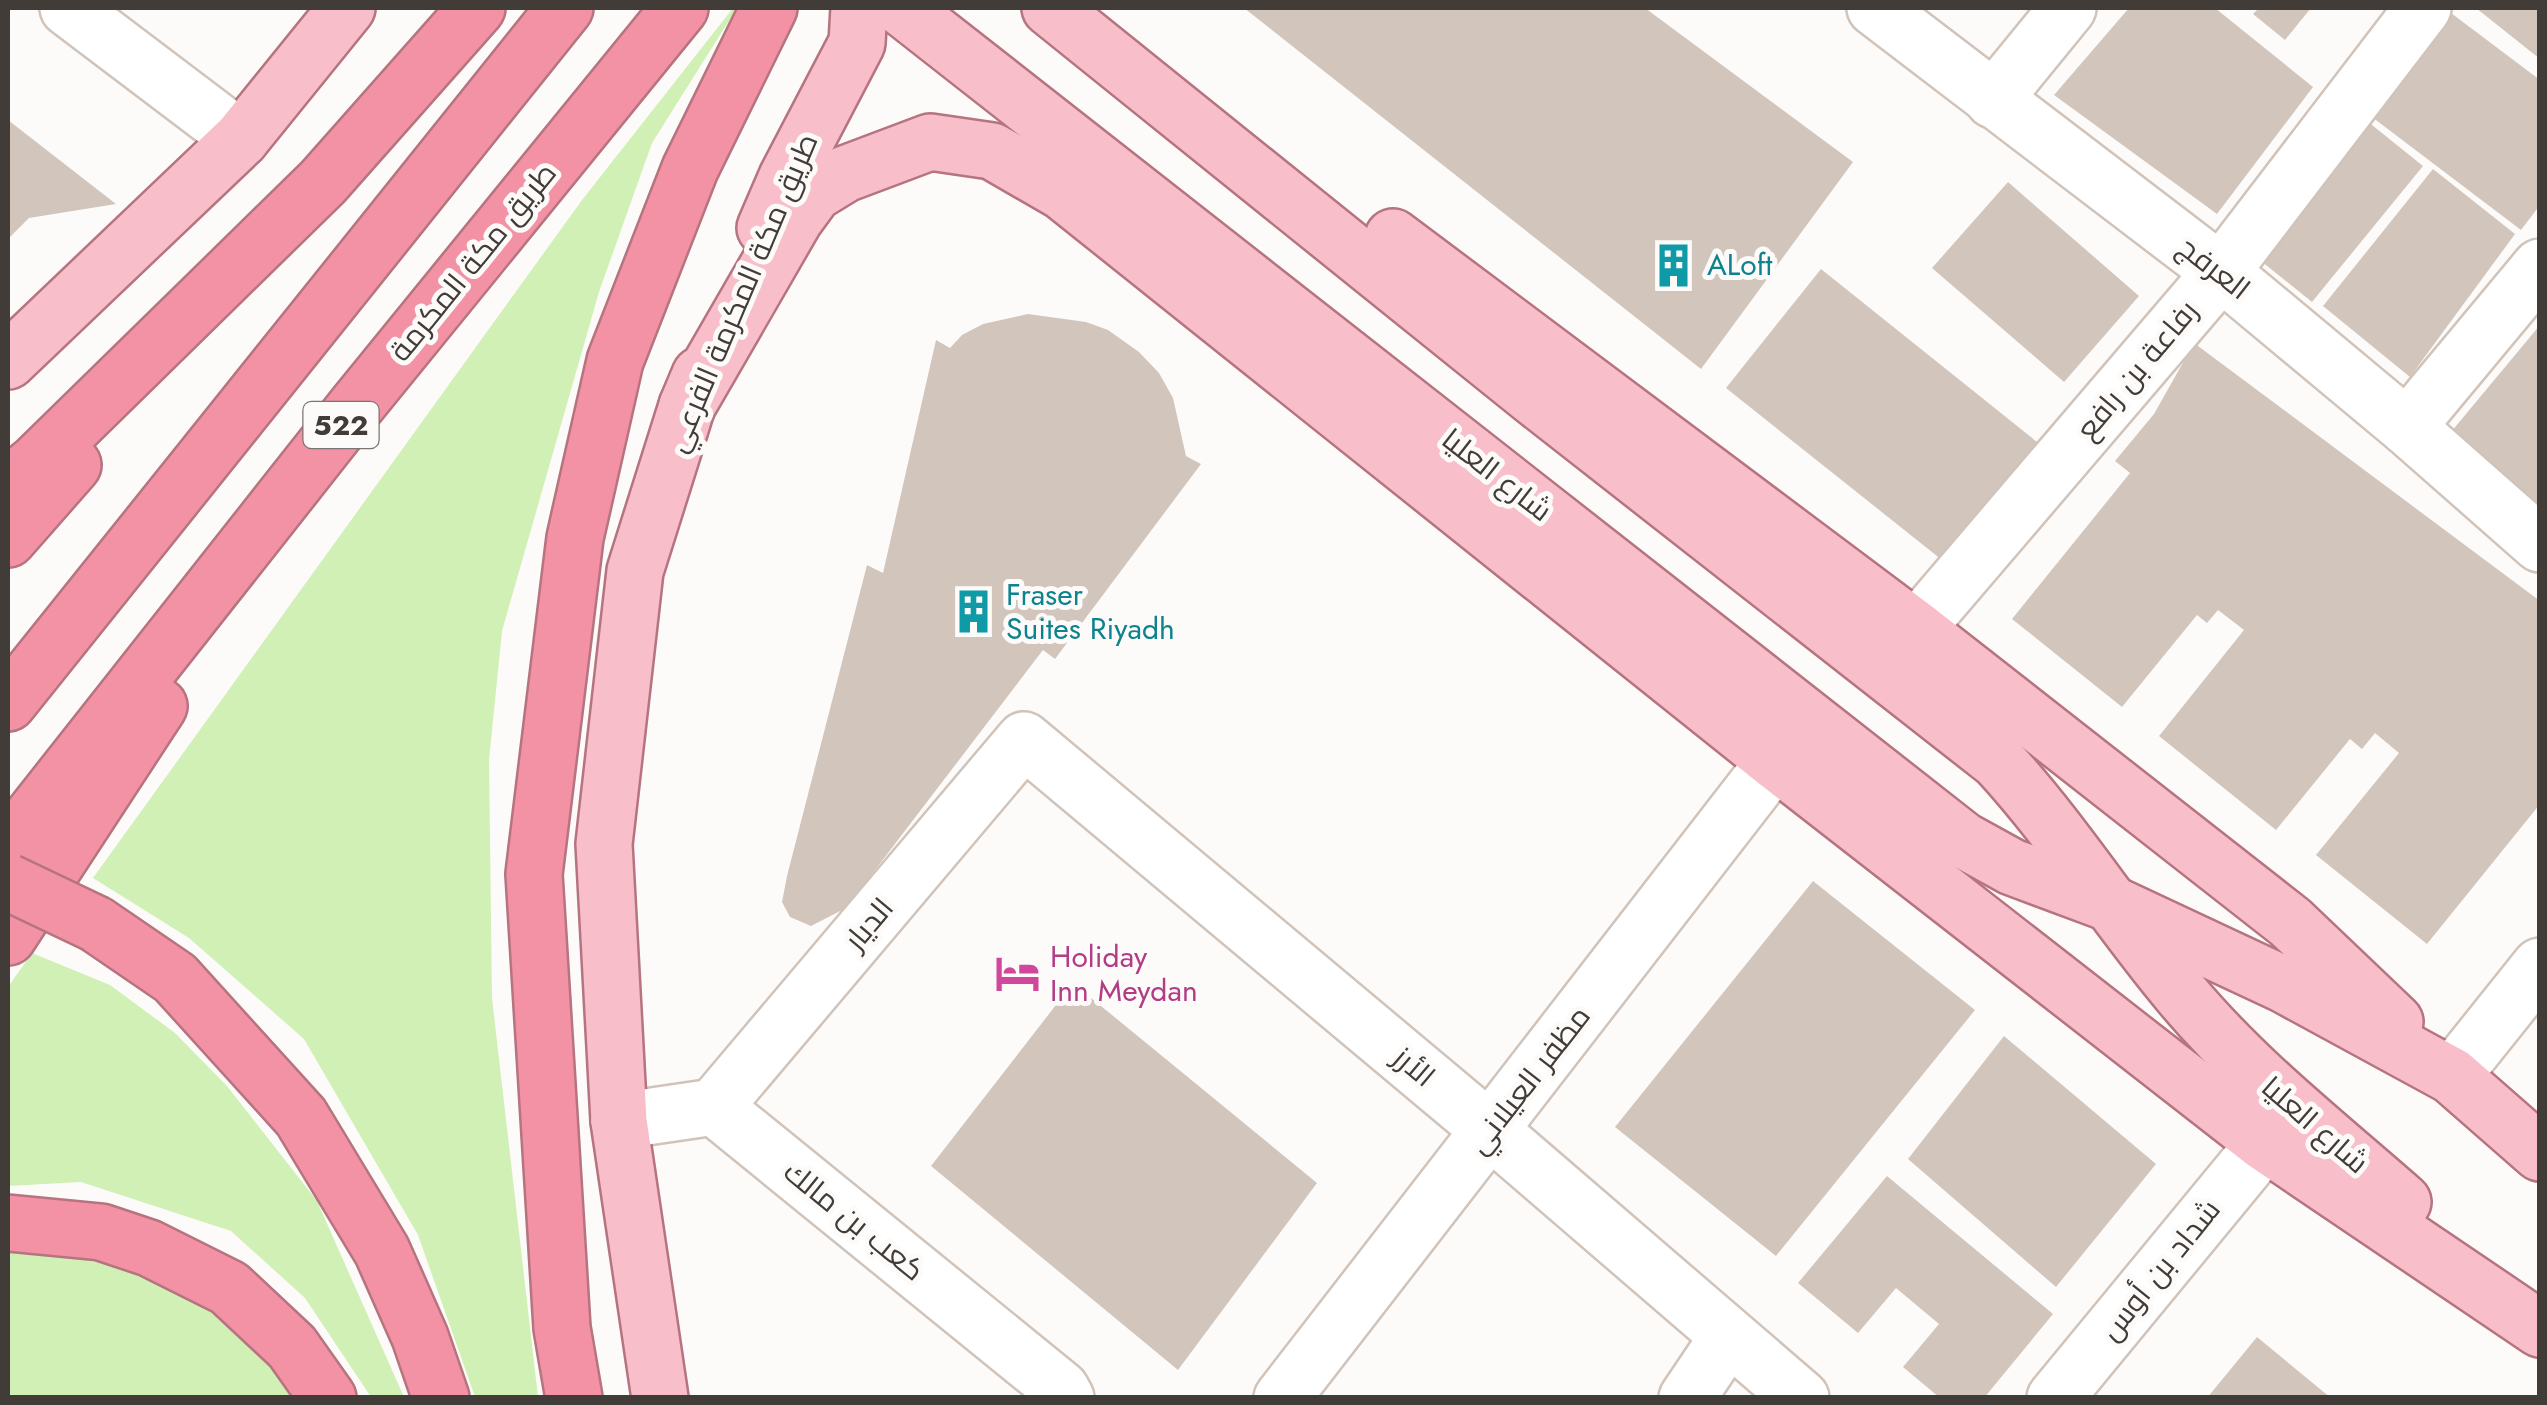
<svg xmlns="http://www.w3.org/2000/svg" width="2547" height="1405" viewBox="0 0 2547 1405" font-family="Jost,Cairo,sans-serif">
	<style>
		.green { fill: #d0f0b5 }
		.building { fill: #d2c5bc }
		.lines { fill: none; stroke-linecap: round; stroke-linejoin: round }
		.minor-casing { stroke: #d0c3ba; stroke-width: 60 }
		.major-casing { stroke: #b5747f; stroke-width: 60 }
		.highway-casing { stroke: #b5747f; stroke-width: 60 }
		.minor { stroke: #fff; stroke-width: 55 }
		.major { stroke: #f8bec9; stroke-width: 55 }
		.highway { stroke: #f392a5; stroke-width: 55 }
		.highway-bridge-casing { stroke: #b5747f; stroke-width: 60; stroke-linecap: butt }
		.highway-bridge { stroke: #f392a5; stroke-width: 55 }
		.labels { text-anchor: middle; stroke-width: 10; stroke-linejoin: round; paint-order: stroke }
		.shield { fill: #fdfbf9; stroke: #797572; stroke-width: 2.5 }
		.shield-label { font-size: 28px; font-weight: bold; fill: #413c38 }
		.street-label { font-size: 30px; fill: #413c38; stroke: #fdfbf9 }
		.culture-label { font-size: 30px; fill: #0d838f; stroke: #fdfbf9; text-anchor: start }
		.hotel-label { font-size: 30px; fill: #b23c85; stroke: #fdfbf9; text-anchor: start }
	</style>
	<rect width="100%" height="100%" fill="#fdfbf9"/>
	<g class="green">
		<path d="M 733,8 L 737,8 L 652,143 L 599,292 L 502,631 L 489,760 L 492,998 L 538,1397 L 475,1397 L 418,1235 L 304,1039 L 189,938 L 93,878 L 582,200 Z"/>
		<path d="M 32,953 L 110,985 L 175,1033 L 227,1086 L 317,1201 L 404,1397 L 371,1397 L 305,1298 L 231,1231 L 81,1182 L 8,1186 L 8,987 Z"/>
		<path d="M 8,1243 L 164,1268 L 316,1397 L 8,1397 Z"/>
	</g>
	<g class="building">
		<path d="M 1244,8 L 1645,8 L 1853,162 L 1701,369 Z"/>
		<path d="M 2129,8 L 2215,8 L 2313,87 L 2217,214 L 2054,95 Z"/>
		<path d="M 2259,8 L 2311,8 L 2285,40 L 2253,14 Z"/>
		<path d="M 2476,8 L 2540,8 L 2540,59 Z"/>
		<path d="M 2447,10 L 2540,80 L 2540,205 L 2521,230 L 2368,114 Z"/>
		<path d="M 8,120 L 116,204 L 29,218 L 8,239 Z"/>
		<path d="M 2367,121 L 2423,166 L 2312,302 L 2256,257 Z"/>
		<path d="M 2433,169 L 2515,234 L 2410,377 L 2323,306 Z"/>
		<path d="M 2008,182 L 2139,296 L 2064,382 L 1932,268 Z"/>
		<path d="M 1821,269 L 2042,446 L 1947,564 L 1726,388 Z"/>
		<path d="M 1028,314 L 1086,322 L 1108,330 L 1139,352 L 1159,373 L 1173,398 L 1186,456 L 1201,464 L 1055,659 L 1043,650 L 846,908 L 811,926 L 790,917 L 782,902 L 787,876 L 867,565 L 883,573 L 936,340 L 950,348 L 962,335 L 983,324 Z"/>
		<path d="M 2540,325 L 2540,504 L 2451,432 Z"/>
		<path d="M 2194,343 L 2540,601 L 2540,804 L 2427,944 L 2316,855 L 2399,753 L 2375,733 L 2362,749 L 2350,739 L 2276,830 L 2159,736 L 2244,630 L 2218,610 L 2207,623 L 2197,615 L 2122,707 L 2012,619 L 2130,473 L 2115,461 L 2154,414 Z"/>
		<path d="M 1813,881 L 1975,1010 L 1776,1256 L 1615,1127 Z"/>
		<path d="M 1073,983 L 1317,1183 L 1178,1370 L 931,1166 Z"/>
		<path d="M 2004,1036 L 2156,1164 L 2056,1287 L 1908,1159 Z"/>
		<path d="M 1887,1176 L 2053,1314 L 1984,1398 L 1940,1398 L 1903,1367 L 1939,1324 L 1896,1288 L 1858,1333 L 1798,1283 Z"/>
		<path d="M 2257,1337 L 2331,1398 L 2207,1398 Z"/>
	</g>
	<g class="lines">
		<defs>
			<g id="minor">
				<path d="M 68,8 L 241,139"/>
				<path d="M 1875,8 L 2221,272 L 2407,427 L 2540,544"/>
				<path d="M 1993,100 L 2068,8"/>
				<path d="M 2407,427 L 2540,267"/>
				<path d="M 1916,629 L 2221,272 L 2423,8"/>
				<path d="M 2452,1076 L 2540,966"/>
				<path d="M 714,1107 L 1024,740 L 1491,1131 L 1801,1398"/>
				<path d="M 619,1121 L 714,1107 L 1061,1389 L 1066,1398"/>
				<path d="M 1282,1398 L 1775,761"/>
				<path d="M 1687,1398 L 1728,1337"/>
				<path d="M 2055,1398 L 2265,1143"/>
			</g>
			<g id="major">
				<path d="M 902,8 L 1963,840 L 2012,867 L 2114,905 L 2283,984 L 2452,1076 L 2540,1153"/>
				<path d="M 1050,8 L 1532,396 L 1998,761 C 2065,834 2117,918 2181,994 C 2246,1072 2327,1135 2403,1202"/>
				<path d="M 765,228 L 787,177 L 857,43 L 859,8"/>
				<path d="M 1393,237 L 1916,629 L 2290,922 L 2395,1022"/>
				<path d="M 8,361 L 241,139 L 347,8"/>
				<path d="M 687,406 L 795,219 L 814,193 L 845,174 L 930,142 L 992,151 L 1063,192 L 1775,761 L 2265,1143 L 2540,1329"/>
				<path d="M 660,1398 L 619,1121 L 604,844 L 635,571 L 687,406 L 700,375"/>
			</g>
			<g id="highway">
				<path d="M 8,486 L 37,462 L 323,182 L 477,8"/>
				<path d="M 8,539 L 73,465"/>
				<path d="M 8,703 L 565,8"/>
				<path d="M 8,847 L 356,406 L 680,8"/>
				<path d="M 96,924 L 175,978 L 301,1117 L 382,1251 L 420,1337 L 441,1398"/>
				<path d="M 8,937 L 159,706"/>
				<path d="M 8,1223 L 101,1232 L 149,1248 L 229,1288 L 292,1347 L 328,1398"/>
				<path d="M 574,1398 L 562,1328 L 534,874 L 575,538 L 615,361 L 690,169 L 769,8"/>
			</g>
		</defs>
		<use href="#minor" class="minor-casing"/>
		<use href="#major" class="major-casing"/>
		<use href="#highway" class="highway-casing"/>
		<use href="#minor" class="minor"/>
		<use href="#major" class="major"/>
		<use href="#highway" class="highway"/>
		<defs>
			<path id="highway-bridge" d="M 8,882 L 96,924"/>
		</defs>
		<use href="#highway-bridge" class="highway-bridge-casing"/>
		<use href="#highway-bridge" class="highway-bridge"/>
	</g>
	<defs>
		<symbol id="building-bare" viewBox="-9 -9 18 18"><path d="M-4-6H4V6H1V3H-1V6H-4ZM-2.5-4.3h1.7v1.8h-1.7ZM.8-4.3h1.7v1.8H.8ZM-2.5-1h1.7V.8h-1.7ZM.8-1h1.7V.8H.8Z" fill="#0f9aa8" stroke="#fdfbf9" stroke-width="2.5" paint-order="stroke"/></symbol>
		<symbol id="hotel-bare" viewBox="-9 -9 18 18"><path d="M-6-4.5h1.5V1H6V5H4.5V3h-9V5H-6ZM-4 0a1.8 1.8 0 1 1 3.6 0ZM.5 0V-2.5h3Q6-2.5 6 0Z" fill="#d1479c" stroke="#fdfbf9" stroke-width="2.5" paint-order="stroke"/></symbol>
	</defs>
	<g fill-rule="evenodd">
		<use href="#building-bare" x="1642" y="234" width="63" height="63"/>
		<use href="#building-bare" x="942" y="580" width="63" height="63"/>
		<use href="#hotel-bare" x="986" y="942" width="63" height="63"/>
	</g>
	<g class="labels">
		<rect class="shield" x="303.5" y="402" width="75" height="46" rx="8"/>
		<g class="shield-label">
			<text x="341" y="435">522</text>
		</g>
		<g class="street-label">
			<text transform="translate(473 262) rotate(-51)" y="10">طريق مكة المكرمة</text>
			<text transform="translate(2214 268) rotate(38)" y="10">العرفج</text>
			<text transform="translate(742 293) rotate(-67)" y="10">طريق مكة المكرمة الفرعي</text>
			<text transform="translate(2137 370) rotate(-50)" y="10">رفاعة بن رافع</text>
			<text transform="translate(1497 475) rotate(38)" y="10">شارع العليا</text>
			<text transform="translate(869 924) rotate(-50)" y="10">الديار</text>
			<text transform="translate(1414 1067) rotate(40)" y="10">الأرز</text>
			<text transform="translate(1529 1080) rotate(-52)" y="10">مظفر العيلاني</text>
			<text transform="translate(2315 1125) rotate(41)" y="10">شارع العليا</text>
			<text transform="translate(854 1221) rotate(39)" y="10">كعب بن مالك</text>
			<text transform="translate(2160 1270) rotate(-51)" y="10">شداد بن أوس</text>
		</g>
		<g class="culture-label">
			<text x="1707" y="275">ALoft</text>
			<text x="1006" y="605">Fraser<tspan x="1006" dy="34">Suites Riyadh</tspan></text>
		</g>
		<g class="hotel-label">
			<text x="1050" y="967">Holiday<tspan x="1050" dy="34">Inn Meydan</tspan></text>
		</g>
	</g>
	<rect width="2547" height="1405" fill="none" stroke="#413c38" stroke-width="20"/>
</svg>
